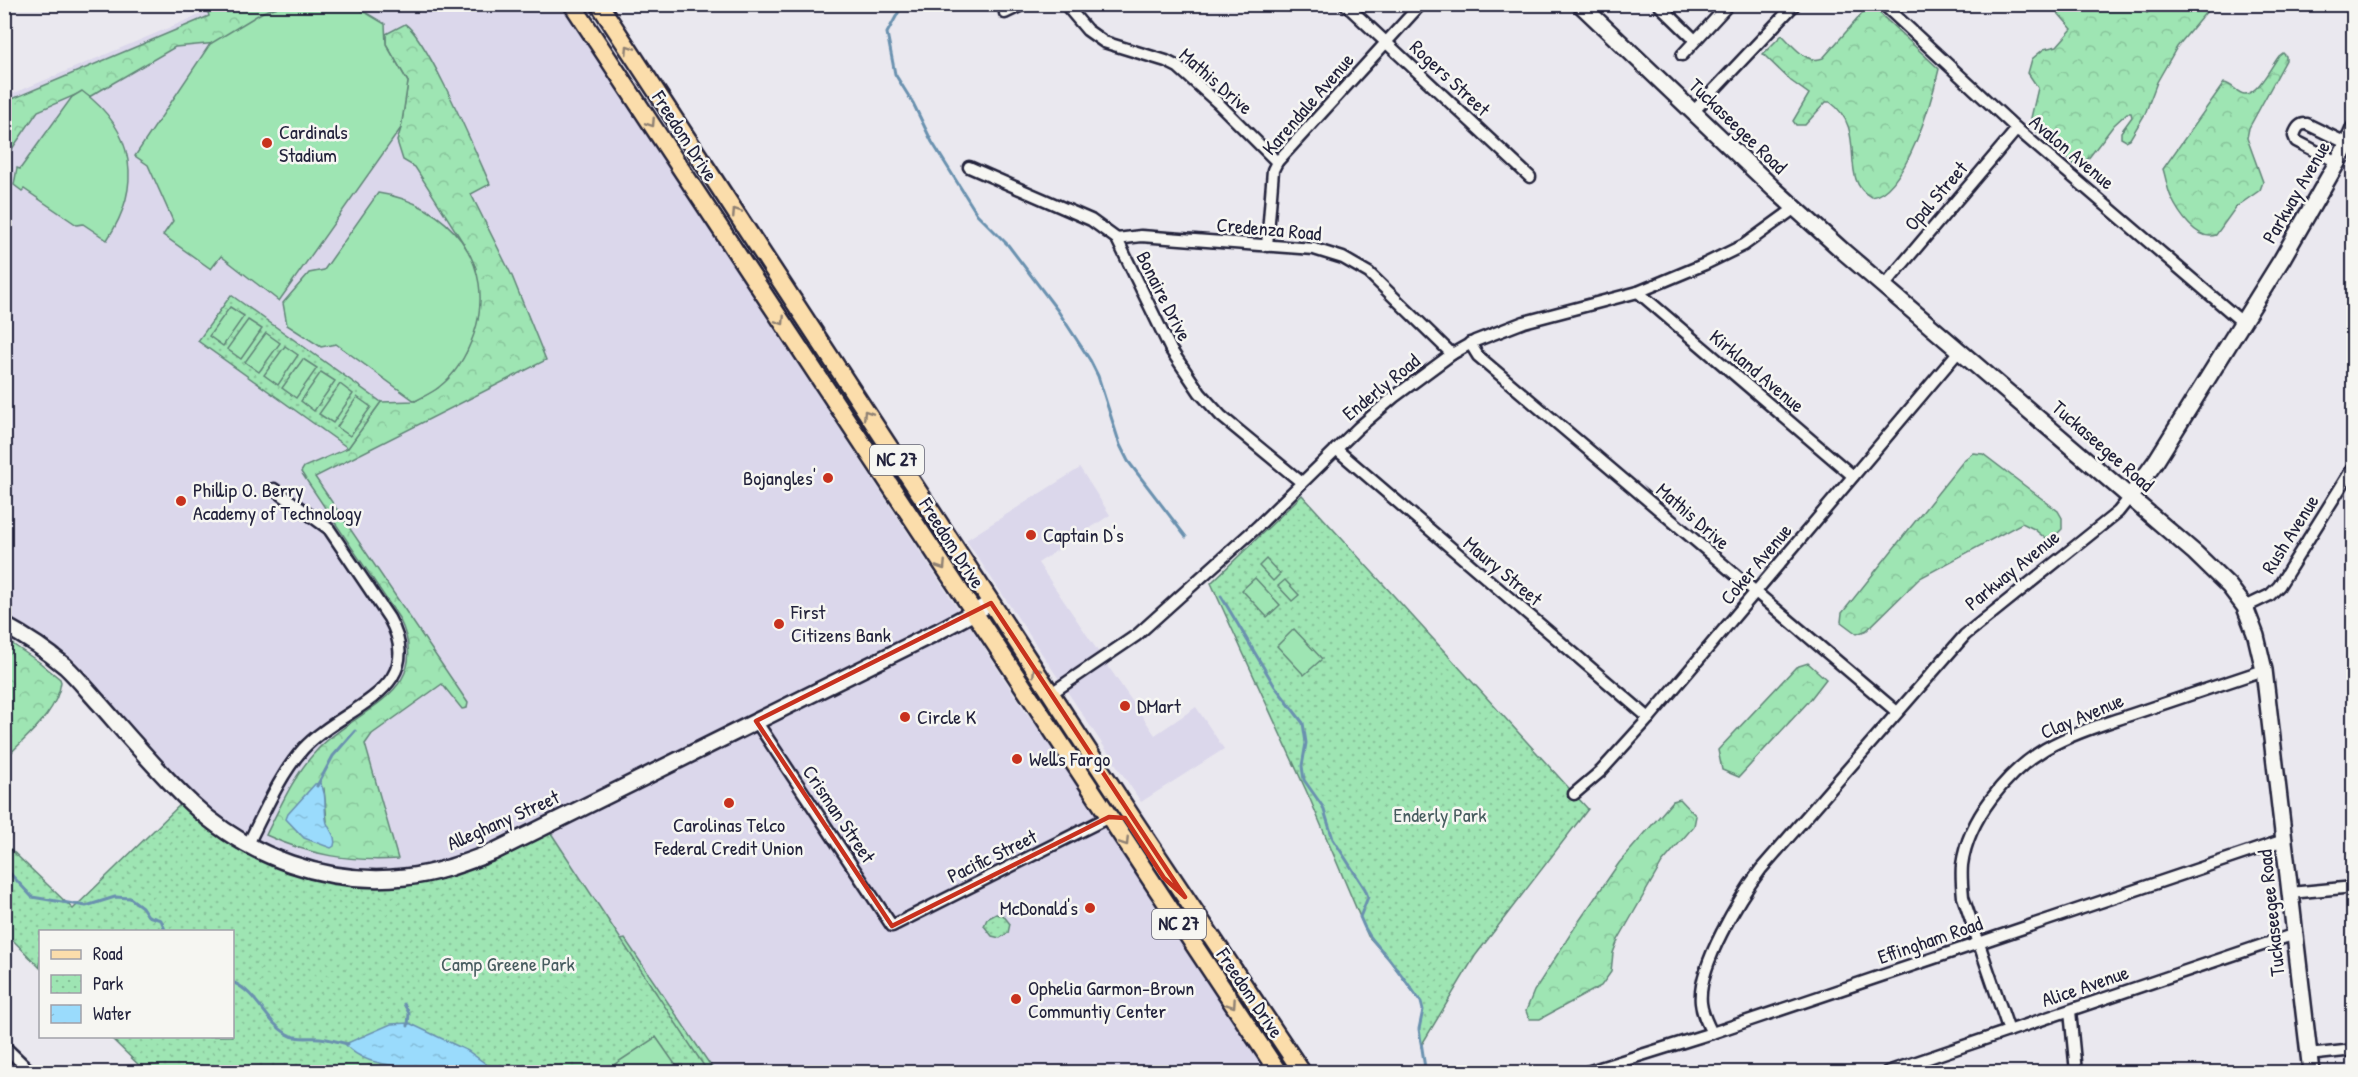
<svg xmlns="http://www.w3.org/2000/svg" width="2358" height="1077" viewBox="0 0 2358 1077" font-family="'Patrick Hand',sans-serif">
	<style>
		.built { fill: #dbd7eb }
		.forest { fill: url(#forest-crowns); stroke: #608477; stroke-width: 1.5; fill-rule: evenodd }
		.park { fill: url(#park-dots); stroke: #608477; stroke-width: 1.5 }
		.pitch { fill: #9ee5b3; stroke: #608477; stroke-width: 1.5 }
		.water { fill: url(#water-ripples); stroke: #6a91af; stroke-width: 1.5 }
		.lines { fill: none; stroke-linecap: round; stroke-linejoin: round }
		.stream { stroke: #6a91af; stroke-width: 3 }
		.street-casing { stroke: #22223b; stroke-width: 15 }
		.secondary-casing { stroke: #22223b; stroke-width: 20 }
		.primary-casing { stroke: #22223b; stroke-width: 21 }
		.street { stroke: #f6f6f2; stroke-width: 10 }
		.secondary { stroke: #f6f6f2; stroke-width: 15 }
		.primary { stroke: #fbddab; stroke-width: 16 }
		.oneway { stroke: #8e8073 }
		.marked { fill: none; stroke: #c8321e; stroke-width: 4.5; stroke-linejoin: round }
		.poi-dot { fill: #c8321e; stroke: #f6f6f2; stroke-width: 2 }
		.labels { text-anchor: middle; stroke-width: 5; stroke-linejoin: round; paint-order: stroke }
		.shield { fill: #f6f6f2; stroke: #626272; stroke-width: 1.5 }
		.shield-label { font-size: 18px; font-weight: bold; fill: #22223b }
		.street-label { font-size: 20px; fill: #22223b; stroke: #f6f6f2 }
		.poi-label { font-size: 20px; fill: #22223b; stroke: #f6f6f2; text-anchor: start }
		.park-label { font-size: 20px; fill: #475c5f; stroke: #f6f6f2 }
	</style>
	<defs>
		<pattern id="forest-crowns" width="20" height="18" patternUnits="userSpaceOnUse" patternTransform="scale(1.5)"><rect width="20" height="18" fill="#9ee5b3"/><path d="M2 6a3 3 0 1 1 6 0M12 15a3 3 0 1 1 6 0" fill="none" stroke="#88c49b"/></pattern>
		<pattern id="park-dots" width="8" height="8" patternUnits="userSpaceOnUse" patternTransform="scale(1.5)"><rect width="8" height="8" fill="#9ee5b3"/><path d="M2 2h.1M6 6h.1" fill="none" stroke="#88c49b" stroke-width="1.8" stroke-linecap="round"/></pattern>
		<pattern id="water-ripples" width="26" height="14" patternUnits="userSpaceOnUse" patternTransform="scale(1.5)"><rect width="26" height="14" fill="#9adbfc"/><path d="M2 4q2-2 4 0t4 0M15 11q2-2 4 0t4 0" fill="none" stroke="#84bcd9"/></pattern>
	</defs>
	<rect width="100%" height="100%" fill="#eae8ef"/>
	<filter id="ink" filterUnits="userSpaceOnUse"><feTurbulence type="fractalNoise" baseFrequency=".0167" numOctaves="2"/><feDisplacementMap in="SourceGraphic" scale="12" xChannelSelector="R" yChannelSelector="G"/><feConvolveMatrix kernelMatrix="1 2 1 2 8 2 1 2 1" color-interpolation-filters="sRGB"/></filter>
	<g filter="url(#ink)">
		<g class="built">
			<path d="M 225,4 L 562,5 L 963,617 L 493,849 L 400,877 L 302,867 L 213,821 L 68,668 L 5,624 L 5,97 Z"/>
			<path d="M 1080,468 L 1110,515 L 1038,563 L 1155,735 L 1196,707 L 1224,749 L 1141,802 L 966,540 Z"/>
			<path d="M 966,620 L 1025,711 L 1105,817 L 1274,1072 L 708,1072 L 547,827 Z"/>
		</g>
		<g class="forest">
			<path d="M 206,5 L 294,5 L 249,40 L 175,47 L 89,97 L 82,92 L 38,111 L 5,159 L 5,102 L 209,16 Z"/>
			<path d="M 2051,5 L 2140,5 L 2147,13 L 2157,5 L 2212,5 L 2177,47 L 2157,82 L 2145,114 L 2130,139 L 2126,141 L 2121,138 L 2121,132 L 2132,117 L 2131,113 L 2127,113 L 2114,125 L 2084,164 L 2075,165 L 2035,130 L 2031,118 L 2038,88 L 2028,73 L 2032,59 L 2044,49 L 2057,46 L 2072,29 Z"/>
			<path d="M 1868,7 L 1873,7 L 1939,69 C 1932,99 1906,193 1871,197 C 1837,179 1869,130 1830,102 L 1826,102 L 1805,125 L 1796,125 L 1793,121 L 1809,94 L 1791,81 L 1763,54 L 1782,35 C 1793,45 1806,65 1823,58 Z"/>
			<path d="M 405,24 C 428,39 476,153 490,184 L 471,194 L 512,276 L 546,360 L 315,477 L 468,703 L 467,708 L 462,709 L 442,684 L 372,734 L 365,744 L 398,859 C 350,862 309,855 266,835 C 281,805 295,773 318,749 C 359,706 436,693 399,618 L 301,472 L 304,467 L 348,448 L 381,402 L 415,401 L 438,388 L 466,353 L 478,319 L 478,292 L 476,268 L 464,244 L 415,167 L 403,160 L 397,141 L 401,128 L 408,82 L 386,44 L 386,34 ZM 324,789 L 327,821 L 300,834 L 296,829 Z"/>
			<path d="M 2283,53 L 2286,56 L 2286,60 L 2249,128 L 2247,138 L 2263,182 L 2260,190 L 2236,207 L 2216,235 C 2197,242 2178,212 2171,197 C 2167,188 2166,178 2163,169 L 2224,83 C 2233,84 2237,94 2245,94 C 2258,94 2272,65 2279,56 Z"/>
			<path d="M 1973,453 L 1983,454 L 2058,511 L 2062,518 L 2062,529 L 2052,539 L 2045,538 L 2034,529 L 2022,523 L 1920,578 L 1867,630 L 1857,634 L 1841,622 L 1842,613 L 1965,459 Z"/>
			<path d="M 5,639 L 39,662 L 60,679 L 61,682 C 57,714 25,737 5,759 Z"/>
			<path d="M 1808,663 L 1826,679 L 1809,701 L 1739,777 L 1722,770 L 1718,750 L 1796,667 Z"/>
			<path d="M 1680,799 L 1696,816 L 1694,826 L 1662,863 L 1618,940 L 1613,953 L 1611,972 L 1601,986 L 1540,1019 L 1529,1019 L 1526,1011 L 1534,991 L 1575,927 L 1619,863 L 1673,801 Z"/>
			<path d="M 625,939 L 715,1072 L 687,1072 L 616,941 Z"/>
		</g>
		<g class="park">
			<path d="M 231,295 L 381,402 L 348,448 L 198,341 Z"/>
			<path d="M 1302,495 L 1588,809 L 1475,956 L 1421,1046 L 1419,1029 L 1423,1010 L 1421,1002 L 1387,957 L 1368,936 L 1310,799 L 1211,583 Z"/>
			<path d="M 186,799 L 281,862 L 406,878 L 547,827 L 708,1072 L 146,1072 L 110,1037 L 232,1036 L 232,932 L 40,932 L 40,968 L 5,932 L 4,843 L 73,909 Z"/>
			<path d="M 996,914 L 1003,915 L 1010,924 L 1008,933 L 1000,938 L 992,936 L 984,926 L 987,919 Z"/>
		</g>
		<g class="pitch">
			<path d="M 284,5 L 353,5 L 385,24 L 386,44 L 408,82 L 401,128 L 279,301 L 221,256 L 211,269 L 163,235 L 173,221 L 148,165 L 135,156 L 210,44 L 263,12 Z"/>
			<path d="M 82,91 C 135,130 143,186 107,240 L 83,224 L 77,225 L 24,189 L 22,191 L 14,185 L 17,168 L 20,169 L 72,97 Z"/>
			<path d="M 378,193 C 448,203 498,263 474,334 C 467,354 455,375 439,387 C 432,393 422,397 415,401 L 336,344 L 321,347 L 287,325 L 283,303 L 309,273 L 324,270 Z"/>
			<path d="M 230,307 L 244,316 L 223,346 L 209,336 Z"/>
			<path d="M 248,320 L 262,329 L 241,359 L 227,349 Z"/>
			<path d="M 266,333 L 280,343 L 259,372 L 245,362 Z"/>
			<path d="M 285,346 L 298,355 L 278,385 L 264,375 Z"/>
			<path d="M 303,359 L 317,368 L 296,398 L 282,388 Z"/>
			<path d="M 321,372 L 335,381 L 314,411 L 301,401 Z"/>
			<path d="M 340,384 L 353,394 L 333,423 L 319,414 Z"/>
			<path d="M 357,397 L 371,407 L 350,436 L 337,427 Z"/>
			<path d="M 1266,559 L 1280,574 L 1273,581 L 1259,566 Z"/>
			<path d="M 1255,578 L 1280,605 L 1267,617 L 1242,590 Z"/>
			<path d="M 1285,580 L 1299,595 L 1292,601 L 1278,586 Z"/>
			<path d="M 1294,629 L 1322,659 L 1304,675 L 1277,646 Z"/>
			<path d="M 656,1037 L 679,1070 L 675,1072 L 620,1072 L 615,1064 Z"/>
		</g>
		<g class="water">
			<path d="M 320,783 C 328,794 323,810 327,823 C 330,831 337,837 334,846 L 331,848 L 304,838 L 286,819 L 288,814 L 315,784 Z"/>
			<path d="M 409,1023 L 468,1051 L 497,1072 L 428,1072 C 400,1063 366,1069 345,1044 L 391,1024 Z"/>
		</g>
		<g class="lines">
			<g class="stream">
				<path d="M 903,4 L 887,33 L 895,74 L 913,103 L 932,142 L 977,214 L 1008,245 L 1058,311 L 1090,360 L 1098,376 L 1120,445 L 1128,461 L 1186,537"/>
				<path d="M 1221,596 L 1274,685 L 1303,723 L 1306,743 L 1302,766 L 1304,780 L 1323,807 L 1333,839 L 1365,889 L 1368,897 L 1360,917 C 1368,938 1376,943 1390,960 C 1400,973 1411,988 1421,1002 L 1423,1010 L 1419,1029 L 1425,1068 L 1423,1072"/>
				<path d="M 317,786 L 333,756 L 355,731"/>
				<path d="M 4,867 L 32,897 L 86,906 L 115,897 L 130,898 L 142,907 L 148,916 L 161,920 L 166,932"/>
				<path d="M 232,982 C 257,992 265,1021 287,1034 C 296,1040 310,1037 320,1038 C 329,1039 339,1042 348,1044"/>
				<path d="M 404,1004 L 409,1013 L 408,1026"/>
			</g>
			<defs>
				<g id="street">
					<path d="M 1065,4 L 1087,30 L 1104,42 L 1166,61 L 1178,67 L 1218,103 L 1277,162"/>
					<path d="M 1345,4 L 1530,177"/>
					<path d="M 1658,4 L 1695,40"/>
					<path d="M 1883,4 L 2017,129 L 2242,322"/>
					<path d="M 1005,13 L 1024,4"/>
					<path d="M 1682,55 L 1729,4"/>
					<path d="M 1693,112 L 1795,4"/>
					<path d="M 2337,162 L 2296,141 L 2294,136 C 2296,129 2299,123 2307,124 L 2348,144"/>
					<path d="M 969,167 L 1091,220 L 1117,239 L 1171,350 L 1200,393 L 1221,416 L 1301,482"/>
					<path d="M 1117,239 L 1141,236 L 1314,249 L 1343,258 L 1369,273 L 1452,354"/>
					<path d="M 1267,246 L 1273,170 L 1277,162 L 1421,4"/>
					<path d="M 1884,286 L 2017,129"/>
					<path d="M 1638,292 L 1853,476"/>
					<path d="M 1470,343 L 1478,356 L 1897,712"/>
					<path d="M 1336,449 L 1649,718"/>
					<path d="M 2245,607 L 2270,595 L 2279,586 L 2354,466"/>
					<path d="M 1050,694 L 1137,635 L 1257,527 L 1358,428 L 1394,397 L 1452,354 L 1475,341 L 1524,322 L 1638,292 L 1705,264 L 1744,245 L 1795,208"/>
					<path d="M 756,721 L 892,926 L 1109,817"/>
					<path d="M 1574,794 L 1601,771 L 1649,718 L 1959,351"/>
					<path d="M 248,844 C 264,813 279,776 303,749 C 342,706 430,691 389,618 L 329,529 L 274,489"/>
					<path d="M 2290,893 L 2354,887"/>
					<path d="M 2070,1011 L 2076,1072"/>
					<path d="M 2009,1031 L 1963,897 C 1962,886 1961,876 1962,865 C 1968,819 2007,772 2045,749 C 2071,734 2101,725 2130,715 C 2175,700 2219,685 2264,670"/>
					<path d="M 1712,1033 C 1707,1023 1702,1014 1701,1003 C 1697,967 1740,897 1761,869 L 1965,635 L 2118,512 L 2130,497"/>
					<path d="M 4,1046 L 31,1072"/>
					<path d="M 2308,1055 L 2354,1050"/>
					<path d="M 1587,1072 L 1712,1033 L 2284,840"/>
					<path d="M 1887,1072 L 2295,934"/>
				</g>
				<g id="secondary">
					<path d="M 1580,4 L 1774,189 L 1844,252 L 2195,553 L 2229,586 L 2245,607 L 2256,636 L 2264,670 L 2311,1072"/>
					<path d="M 2130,497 L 2156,461 L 2282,259 L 2346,147 L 2354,129"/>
					<path d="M 4,625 C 26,637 46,650 65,666 C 77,677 88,691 99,703 C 129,737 159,773 192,804 C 248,857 328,886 405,877 C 436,874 464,863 493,852 L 937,632 L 991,603"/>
				</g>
				<g id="primary">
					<path d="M 572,4 L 1278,1072"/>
					<path d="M 599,4 L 1133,819 L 1302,1072"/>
				</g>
			</defs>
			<use href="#street" class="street-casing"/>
			<use href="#secondary" class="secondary-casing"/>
			<use href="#primary" class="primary-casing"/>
			<use href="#street" class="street"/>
			<use href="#secondary" class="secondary"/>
			<use href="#primary" class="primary"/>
		</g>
		<defs><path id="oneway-chevron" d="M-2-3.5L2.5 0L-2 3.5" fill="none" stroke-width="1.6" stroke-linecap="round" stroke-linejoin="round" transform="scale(1.5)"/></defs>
		<g class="oneway">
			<use href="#oneway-chevron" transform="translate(629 49) rotate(-123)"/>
			<use href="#oneway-chevron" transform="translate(651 123) rotate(57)"/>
			<use href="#oneway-chevron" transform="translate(736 212) rotate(-123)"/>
			<use href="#oneway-chevron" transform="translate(781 321) rotate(57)"/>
			<use href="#oneway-chevron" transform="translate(867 414) rotate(-123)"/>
			<use href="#oneway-chevron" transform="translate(942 566) rotate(57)"/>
			<use href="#oneway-chevron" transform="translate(1036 671) rotate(-123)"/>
			<use href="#oneway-chevron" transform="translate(1125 842) rotate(57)"/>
			<use href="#oneway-chevron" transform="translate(1232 1004) rotate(56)"/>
		</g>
	</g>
	<path class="marked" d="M 991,603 L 1185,897 L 1164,878 L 1125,818 L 1109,817 L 892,926 L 756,721 Z"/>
	<g class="poi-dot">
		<circle cx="267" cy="143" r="6"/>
		<circle cx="828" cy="478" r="6"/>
		<circle cx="181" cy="501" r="6"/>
		<circle cx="1031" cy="535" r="6"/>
		<circle cx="779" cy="624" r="6"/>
		<circle cx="1125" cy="706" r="6"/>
		<circle cx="905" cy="717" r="6"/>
		<circle cx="1017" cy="759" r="6"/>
		<circle cx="729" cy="803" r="6"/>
		<circle cx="1090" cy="908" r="6"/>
		<circle cx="1016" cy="999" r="6"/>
	</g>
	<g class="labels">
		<g class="shield">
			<rect x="870" y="445" width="54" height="30" rx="4.5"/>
			<rect x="1152" y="909" width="54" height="30" rx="4.5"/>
		</g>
		<g class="shield-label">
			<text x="897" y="466">NC 27</text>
			<text x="1179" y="930">NC 27</text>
		</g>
		<g class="street-label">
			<text transform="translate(1450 78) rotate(43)" y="7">Rogers Street</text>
			<text transform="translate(1216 81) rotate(41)" y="7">Mathis Drive</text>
			<text transform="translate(1308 104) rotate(-49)" y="7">Karendale Avenue</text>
			<text transform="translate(1738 126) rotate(44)" y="7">Tuckaseegee Road</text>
			<text transform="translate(685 136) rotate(57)" y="7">Freedom Drive</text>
			<text transform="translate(2072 152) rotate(40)" y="7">Avalon Avenue</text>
			<text transform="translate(2296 192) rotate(-60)" y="7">Parkway Avenue</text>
			<text transform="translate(1936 196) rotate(-49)" y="7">Opal Street</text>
			<text transform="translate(1269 229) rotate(5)" y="7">Credenza Road</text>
			<text transform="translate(1164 296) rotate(63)" y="7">Bonaire Drive</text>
			<text transform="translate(1757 371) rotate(40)" y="7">Kirkland Avenue</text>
			<text transform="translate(1381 387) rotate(-39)" y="7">Enderly Road</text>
			<text transform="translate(2103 446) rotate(41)" y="7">Tuckaseegee Road</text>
			<text transform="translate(1693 516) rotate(41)" y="7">Mathis Drive</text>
			<text transform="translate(2290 534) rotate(-58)" y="7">Rush Avenue</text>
			<text transform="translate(952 543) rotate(57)" y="7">Freedom Drive</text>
			<text transform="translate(1756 564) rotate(-50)" y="7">Coker Avenue</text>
			<text transform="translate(2012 570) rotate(-39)" y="7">Parkway Avenue</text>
			<text transform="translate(1503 571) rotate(40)" y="7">Maury Street</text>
			<text transform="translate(2082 716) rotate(-23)" y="7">Clay Avenue</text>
			<text transform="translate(839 814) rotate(56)" y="7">Crisman Street</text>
			<text transform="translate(503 820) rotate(-24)" y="7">Alleghany Street</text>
			<text transform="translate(992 856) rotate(-26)" y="7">Pacific Street</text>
			<text transform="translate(2271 913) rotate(-96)" y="7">Tuckaseegee Road</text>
			<text transform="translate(1930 940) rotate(-19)" y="7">Effingham Road</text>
			<text transform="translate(2085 986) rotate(-19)" y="7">Alice Avenue</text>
			<text transform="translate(1250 993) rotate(56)" y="7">Freedom Drive</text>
		</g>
		<g class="poi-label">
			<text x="279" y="139">Cardinals<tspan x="279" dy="23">Stadium</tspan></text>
			<text x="816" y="485" text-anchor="end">Bojangles'</text>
			<text x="193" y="497">Phillip O. Berry<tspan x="193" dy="23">Academy of Technology</tspan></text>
			<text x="1043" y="542">Captain D's</text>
			<text x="791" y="619">First<tspan x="791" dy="23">Citizens Bank</tspan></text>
			<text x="1137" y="713">DMart</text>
			<text x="917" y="724">Circle K</text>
			<text x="1029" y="766">Wells Fargo</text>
			<text x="729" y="832" text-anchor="middle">Carolinas Telco<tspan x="729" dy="23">Federal Credit Union</tspan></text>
			<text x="1078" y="915" text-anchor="end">McDonald's</text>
			<text x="1028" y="995">Ophelia Garmon-Brown<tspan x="1028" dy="23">Communtiy Center</tspan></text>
		</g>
		<g class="park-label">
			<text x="1440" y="822">Enderly Park</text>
			<text x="508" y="971">Camp Greene Park</text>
		</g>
	</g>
	<rect width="2358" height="1077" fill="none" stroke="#f6f6f2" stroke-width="24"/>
	<rect x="12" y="12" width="2334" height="1053" fill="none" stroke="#22223b" stroke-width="2" filter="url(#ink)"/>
	<rect x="39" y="930" width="195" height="108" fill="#f6f6f2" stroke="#a1a1a9" stroke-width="1.5"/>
	<rect x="51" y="950" width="30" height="9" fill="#fbddab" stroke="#a1a1a9" stroke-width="1.5"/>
	<text x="93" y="960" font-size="18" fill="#22223b">Road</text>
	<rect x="51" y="975" width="30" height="18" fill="url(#park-dots)" stroke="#a1a1a9" stroke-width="1.5"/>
	<text x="93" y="990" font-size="18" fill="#22223b">Park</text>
	<rect x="51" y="1005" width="30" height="18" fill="url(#water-ripples)" stroke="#a1a1a9" stroke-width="1.5"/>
	<text x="93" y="1020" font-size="18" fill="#22223b">Water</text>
</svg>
